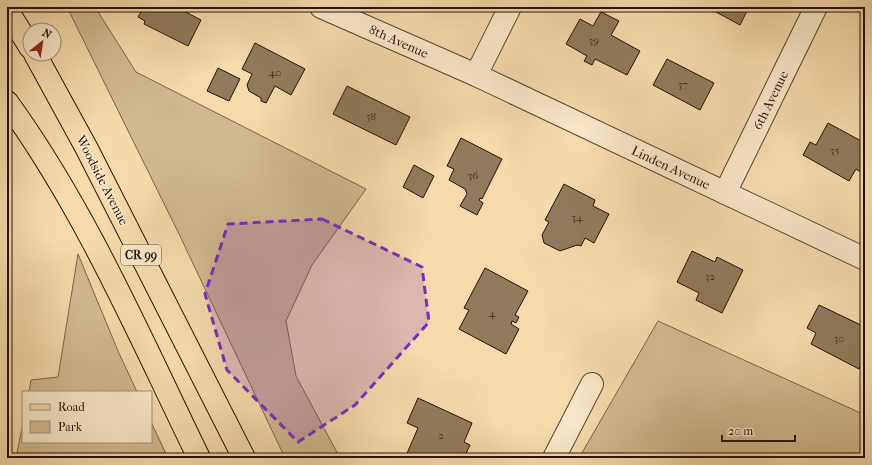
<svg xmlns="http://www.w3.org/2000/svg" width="872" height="465" viewBox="0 0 872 465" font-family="'IM FELL French Canon',serif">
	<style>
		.green { fill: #d2b890; stroke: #7c644a }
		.building { fill: #927a5c; stroke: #251105 }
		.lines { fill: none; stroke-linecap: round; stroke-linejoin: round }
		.minor-casing { stroke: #59432f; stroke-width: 24 }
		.primary-casing { stroke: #251105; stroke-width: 24 }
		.minor { stroke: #f9e7c9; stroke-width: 22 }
		.primary { stroke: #f6daac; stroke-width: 22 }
		.marked { fill: #7b2cbf; fill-opacity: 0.2; stroke: #7b2cbf; stroke-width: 3; stroke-dasharray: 8 5; stroke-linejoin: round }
		.labels { text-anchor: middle; stroke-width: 3.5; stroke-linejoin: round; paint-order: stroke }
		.number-label { font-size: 11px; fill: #402b1b }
		.shield { fill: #f9e7c9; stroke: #655140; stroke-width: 1 }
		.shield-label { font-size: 12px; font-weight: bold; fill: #251105 }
		.street-label { font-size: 13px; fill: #251105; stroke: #f9e7c9 }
	</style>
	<rect width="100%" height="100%" fill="#f6daac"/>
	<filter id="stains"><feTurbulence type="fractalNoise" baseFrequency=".005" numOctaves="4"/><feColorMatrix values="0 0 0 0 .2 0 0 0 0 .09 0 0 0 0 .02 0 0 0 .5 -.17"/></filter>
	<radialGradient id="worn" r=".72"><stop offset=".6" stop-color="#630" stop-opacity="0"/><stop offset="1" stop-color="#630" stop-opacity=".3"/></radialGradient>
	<g class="green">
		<path d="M 67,7 L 95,7 L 136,72 L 366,189 L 312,265 L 286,321 L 296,376 L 340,458 L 285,458 L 180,236 Z"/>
		<path d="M 78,254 L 118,351 L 137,392 L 29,392 L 31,380 L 58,377 Z"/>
		<path d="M 658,321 L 865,415 L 865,458 L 579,458 Z"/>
		<path d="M 151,422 L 168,458 L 16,458 L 23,423 L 23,442 L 151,442 Z"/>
	</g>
	<g class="building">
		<path d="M 151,7 L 176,7 L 201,20 L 188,46 L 144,24 L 145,21 L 138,17 L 143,8 L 149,11 Z"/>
		<path d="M 719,7 L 749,7 L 740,25 L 716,12 Z"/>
		<path d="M 601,12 L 619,21 L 611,35 L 640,51 L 627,75 L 595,59 L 592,65 L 584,61 L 587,56 L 566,44 L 580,19 L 593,26 Z"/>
		<path d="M 255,43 L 305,69 L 291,95 L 275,86 L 266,103 L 261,101 L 261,98 L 249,91 L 247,85 L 252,74 L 242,69 Z"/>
		<path d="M 667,59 L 714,83 L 700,110 L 653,85 Z"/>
		<path d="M 218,68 L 240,79 L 229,101 L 207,91 Z"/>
		<path d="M 347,86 L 410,117 L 396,145 L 333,114 Z"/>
		<path d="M 828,123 L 865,143 L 865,175 L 856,169 L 849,181 L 803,155 L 810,142 L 816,145 Z"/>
		<path d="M 461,138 L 502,159 L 482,199 L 480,198 L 479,200 L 483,203 L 477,215 L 460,206 L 467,194 L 465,189 L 449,180 L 454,169 L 447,166 Z"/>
		<path d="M 414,165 L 434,176 L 423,198 L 403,187 Z"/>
		<path d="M 564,184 L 595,200 L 593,206 L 609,214 L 594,243 L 585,238 L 581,246 L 577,245 L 560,251 L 544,243 L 542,235 L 549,222 L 545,220 Z"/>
		<path d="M 692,251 L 715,262 L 717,257 L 743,270 L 722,313 L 696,300 L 699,293 L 677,282 Z"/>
		<path d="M 485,268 L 528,291 L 515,315 L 519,317 L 516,323 L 512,321 L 511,324 L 519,329 L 506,354 L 459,329 L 469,310 L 464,308 Z"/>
		<path d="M 819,305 L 865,327 L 865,356 L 859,369 L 811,344 L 816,333 L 807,328 Z"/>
		<path d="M 418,398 L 472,423 L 464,442 L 470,445 L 464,458 L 405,458 L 418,428 L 407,423 Z"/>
	</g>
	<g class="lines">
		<defs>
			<g id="minor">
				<path d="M 321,7 L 476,75 L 865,259"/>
				<path d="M 476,75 L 510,7"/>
				<path d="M 725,193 L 816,7"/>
				<path d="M 554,458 L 592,384"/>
			</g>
			<g id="primary">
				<path d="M 7,10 L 30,47"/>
				<path d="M 35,54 L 87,149 L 244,458"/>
				<path d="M 7,102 C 86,211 140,337 199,458"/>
			</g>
		</defs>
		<use href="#minor" class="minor-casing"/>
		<use href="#primary" class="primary-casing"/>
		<use href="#minor" class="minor"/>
		<use href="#primary" class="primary"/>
	</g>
	<path class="marked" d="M 322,219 L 422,267 L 429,322 L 355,405 L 298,442 L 227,370 L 205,294 L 228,224 Z"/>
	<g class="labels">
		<g class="number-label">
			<text x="594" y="44">39</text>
			<text x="275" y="76">40</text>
			<text x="683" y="88">37</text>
			<text x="371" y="120">38</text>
			<text x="835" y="154">35</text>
			<text x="473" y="179">36</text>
			<text x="577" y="221">34</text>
			<text x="710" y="280">32</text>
			<text x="492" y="317">4</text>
			<text x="839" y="342">30</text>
			<text x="441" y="439">2</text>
		</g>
		<rect class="shield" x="121" y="245" width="40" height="20" rx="3"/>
		<g class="shield-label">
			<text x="141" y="259">CR 99</text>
		</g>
		<g class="street-label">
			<text transform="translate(399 41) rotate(24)" y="5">8th Avenue</text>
			<text transform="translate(770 100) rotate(-64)" y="5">6th Avenue</text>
			<text transform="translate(671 167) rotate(25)" y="5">Linden Avenue</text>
			<text transform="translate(103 180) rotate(63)" y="5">Woodside Avenue</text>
		</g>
	</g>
	<rect width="872" height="465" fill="none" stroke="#f6daac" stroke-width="24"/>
	<rect x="8" y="8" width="856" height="449" fill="none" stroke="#251105" stroke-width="2"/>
	<rect x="12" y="12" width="848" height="441" fill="none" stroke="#251105"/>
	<rect x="22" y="391" width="130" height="52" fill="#f9e7c9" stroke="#a4917b"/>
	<rect x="30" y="404" width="20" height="6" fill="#f6daac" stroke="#a4917b"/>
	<text x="58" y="411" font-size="12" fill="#251105">Road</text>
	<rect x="30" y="421" width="20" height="12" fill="#d2b890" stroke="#a4917b"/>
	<text x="58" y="431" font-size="12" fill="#251105">Park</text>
	<g transform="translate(42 42) rotate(30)"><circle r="19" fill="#f9e7c9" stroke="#a4917b"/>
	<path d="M0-3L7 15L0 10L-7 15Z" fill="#8f2418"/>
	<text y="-6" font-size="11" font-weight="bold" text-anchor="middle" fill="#251105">N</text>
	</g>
	<path d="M722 435v6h73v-6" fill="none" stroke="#251105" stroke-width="2"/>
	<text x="728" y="435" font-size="12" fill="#251105" stroke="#f9e7c9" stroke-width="3" paint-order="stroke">20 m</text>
	<rect width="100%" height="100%" filter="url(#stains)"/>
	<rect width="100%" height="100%" fill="url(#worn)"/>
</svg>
